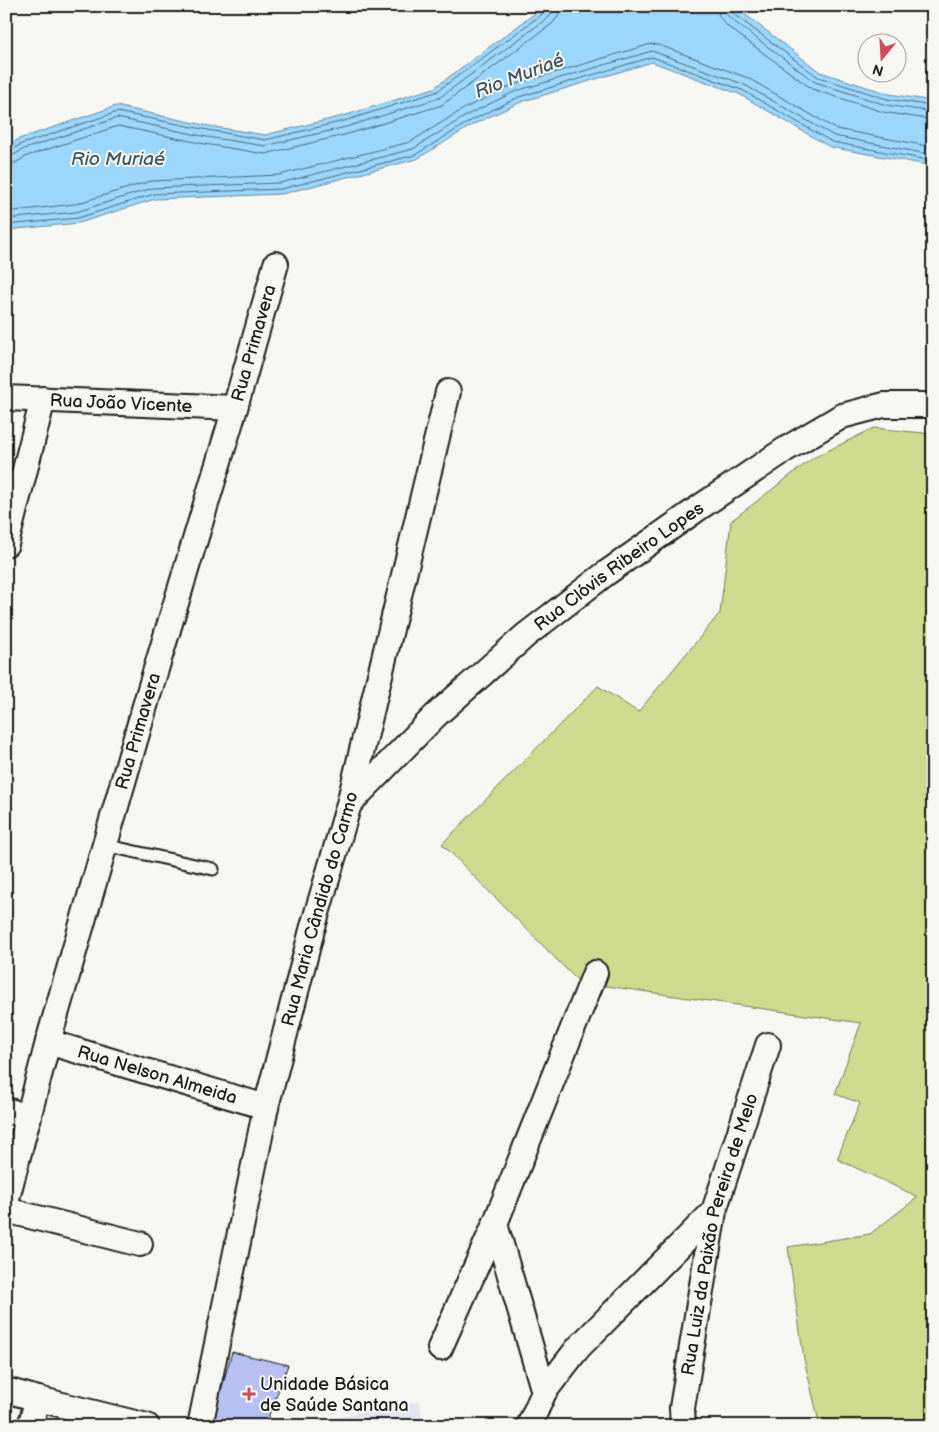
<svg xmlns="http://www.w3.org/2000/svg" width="939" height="1432" viewBox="0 0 939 1432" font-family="'Balsamiq Sans',sans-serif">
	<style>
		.built { fill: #e3e6f2 }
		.green { fill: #cedb8e; stroke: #757c55 }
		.water { fill: #9bd7fc; stroke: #688ca2 }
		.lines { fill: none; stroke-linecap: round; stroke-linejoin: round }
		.shore { stroke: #4f6776; stroke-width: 1 }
		.building { fill: #b6c1f2; stroke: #1c1c1c }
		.lane-casing { stroke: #1c1c1c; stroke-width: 15 }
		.street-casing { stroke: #1c1c1c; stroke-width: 28 }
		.lane { stroke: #f6f6f2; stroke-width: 11 }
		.street { stroke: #f6f6f2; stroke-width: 24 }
		.poi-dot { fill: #d1495b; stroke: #f6f6f2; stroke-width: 2 }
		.labels { text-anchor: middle; stroke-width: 4; stroke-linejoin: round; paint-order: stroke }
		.street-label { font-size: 18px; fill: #1c1c1c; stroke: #f6f6f2 }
		.poi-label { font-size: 18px; fill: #1c1c1c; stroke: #f6f6f2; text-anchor: start }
		.water-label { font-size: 19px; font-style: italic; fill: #42545f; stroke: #f6f6f2 }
	</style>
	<rect width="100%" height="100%" fill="#f6f6f2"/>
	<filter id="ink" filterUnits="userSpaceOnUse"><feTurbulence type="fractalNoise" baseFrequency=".02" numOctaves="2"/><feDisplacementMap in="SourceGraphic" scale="10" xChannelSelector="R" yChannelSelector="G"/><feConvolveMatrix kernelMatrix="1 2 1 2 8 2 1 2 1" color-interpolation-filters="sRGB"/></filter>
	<g filter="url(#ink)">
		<path class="built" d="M 420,1401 L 422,1426 L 294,1426 Z"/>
		<path class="green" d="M 874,428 L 933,434 L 933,1426 L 820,1426 L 804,1359 L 788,1247 L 870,1234 L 918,1197 L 837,1159 L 860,1103 L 835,1094 L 861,1023 L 579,982 L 442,844 L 598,686 L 638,712 L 720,613 L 731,521 L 813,458 Z"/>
		<path class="water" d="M 545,6 L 734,6 L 820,72 L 889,94 L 933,101 L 933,166 L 830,147 L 739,94 L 652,62 L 521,102 L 474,124 L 417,159 L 282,194 L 155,199 L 79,223 L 6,230 L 6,147 L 19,139 L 116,106 L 209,126 L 265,135 L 343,116 L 434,88 Z"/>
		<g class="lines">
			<g class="shore">
				<path d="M 717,6 L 719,16 L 727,26 L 812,89 L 883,112 L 933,120"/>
				<path d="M 724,6 L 725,13 L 732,20 L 815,82 L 886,105 L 933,112"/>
				<path d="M 730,6 L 731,11 L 736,16 L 818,77 L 887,99 L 933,106"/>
				<path d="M 6,151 L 10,150 L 22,144 L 117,112 L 208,130 L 265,140 L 344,121 L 436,92 L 545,12 L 547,6"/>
				<path d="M 6,157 L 12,156 L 24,149 L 117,118 L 207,137 L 265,146 L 346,127 L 439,98 L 549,17 L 552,12 L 553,6"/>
				<path d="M 6,164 L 15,163 L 27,156 L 118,126 L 205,144 L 265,154 L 348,134 L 442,105 L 553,23 L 559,15 L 561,6"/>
				<path d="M 6,212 L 75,204 L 151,181 L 279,175 L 410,142 L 465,108 L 513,85 L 651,44 L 659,45 L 748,78 L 836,129 L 933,147"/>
				<path d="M 6,219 L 76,212 L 153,188 L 280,183 L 413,149 L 469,114 L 516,91 L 652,51 L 743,84 L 834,136 L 933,155"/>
				<path d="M 6,225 L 78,218 L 154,194 L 281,189 L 415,155 L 472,120 L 519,97 L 652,57 L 742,90 L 832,142 L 933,161"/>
			</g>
		</g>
		<path class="building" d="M 232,1352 L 288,1365 L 266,1423 L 211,1426 Z"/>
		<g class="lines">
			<defs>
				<path id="lane" d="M 104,845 L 213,869"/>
				<g id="street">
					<path id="s1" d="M 6,398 L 235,408"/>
					<path d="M 6,544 L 43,399"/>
					<path id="s2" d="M 350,803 L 435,716 L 526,635 L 605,574 L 700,507 L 786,449 L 842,416 L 884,405 L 926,405 L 933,406"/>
					<path id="s3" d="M 48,1042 L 266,1107"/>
					<path d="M 6,1110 L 29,1117"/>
					<path id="s4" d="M 6,1202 L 48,1042 L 147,699 L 235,408 L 276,264"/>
					<path d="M 6,1210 L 140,1244"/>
					<path d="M 495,1224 L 544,1392 L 529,1426"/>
					<path d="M 440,1348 L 495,1224 L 595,973"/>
					<path d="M 6,1390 L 38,1399 L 147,1426"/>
					<path d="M 544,1392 L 578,1348 L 714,1211"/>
					<path d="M 30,1426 L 38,1399"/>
					<path id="s5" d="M 200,1426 L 266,1107 L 312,930 L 349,804 L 448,392"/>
					<path id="s6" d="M 683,1426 L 682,1408 L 714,1211 L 768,1045"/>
				</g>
			</defs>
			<use href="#lane" class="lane-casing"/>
			<use href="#street" class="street-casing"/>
			<use href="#lane" class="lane"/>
			<use href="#street" class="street"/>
		</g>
	</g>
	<path class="poi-dot" d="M246.5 1386.5h5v5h5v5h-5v5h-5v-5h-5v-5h5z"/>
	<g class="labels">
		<g class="street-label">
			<text dy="6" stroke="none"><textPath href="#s4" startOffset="894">Rua Primavera</textPath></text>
			<text dy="6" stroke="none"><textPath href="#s1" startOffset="115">Rua João Vicente</textPath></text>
			<text dy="6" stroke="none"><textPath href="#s2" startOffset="359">Rua Clóvis Ribeiro Lopes</textPath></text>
			<text dy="6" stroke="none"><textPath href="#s4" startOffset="489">Rua Primavera</textPath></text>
			<text dy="6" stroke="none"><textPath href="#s5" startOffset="531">Rua Maria Cândido do Carmo</textPath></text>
			<text dy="6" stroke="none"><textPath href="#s3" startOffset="114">Rua Nelson Almeida</textPath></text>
			<text dy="6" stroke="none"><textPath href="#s6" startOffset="196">Rua Luiz da Paixão Pereira de Melo</textPath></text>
		</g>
		<g class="poi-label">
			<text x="260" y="1390">Unidade Básica<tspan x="260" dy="21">de Saúde Santana</tspan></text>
		</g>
		<g class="water-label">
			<text transform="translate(519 75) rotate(-21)" y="7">Rio Muriaé</text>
			<text x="118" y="165">Rio Muriaé</text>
		</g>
	</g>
	<rect width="939" height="1432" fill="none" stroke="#f6f6f2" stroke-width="25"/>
	<rect x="12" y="12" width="914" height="1407" fill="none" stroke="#1c1c1c" stroke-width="2" filter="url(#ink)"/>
	<g transform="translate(882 58) rotate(198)"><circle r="24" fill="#f6f6f2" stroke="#9f9f9c"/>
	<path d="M0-4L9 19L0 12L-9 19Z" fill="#d1495b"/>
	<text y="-8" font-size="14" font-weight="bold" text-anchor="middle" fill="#1c1c1c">N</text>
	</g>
</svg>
